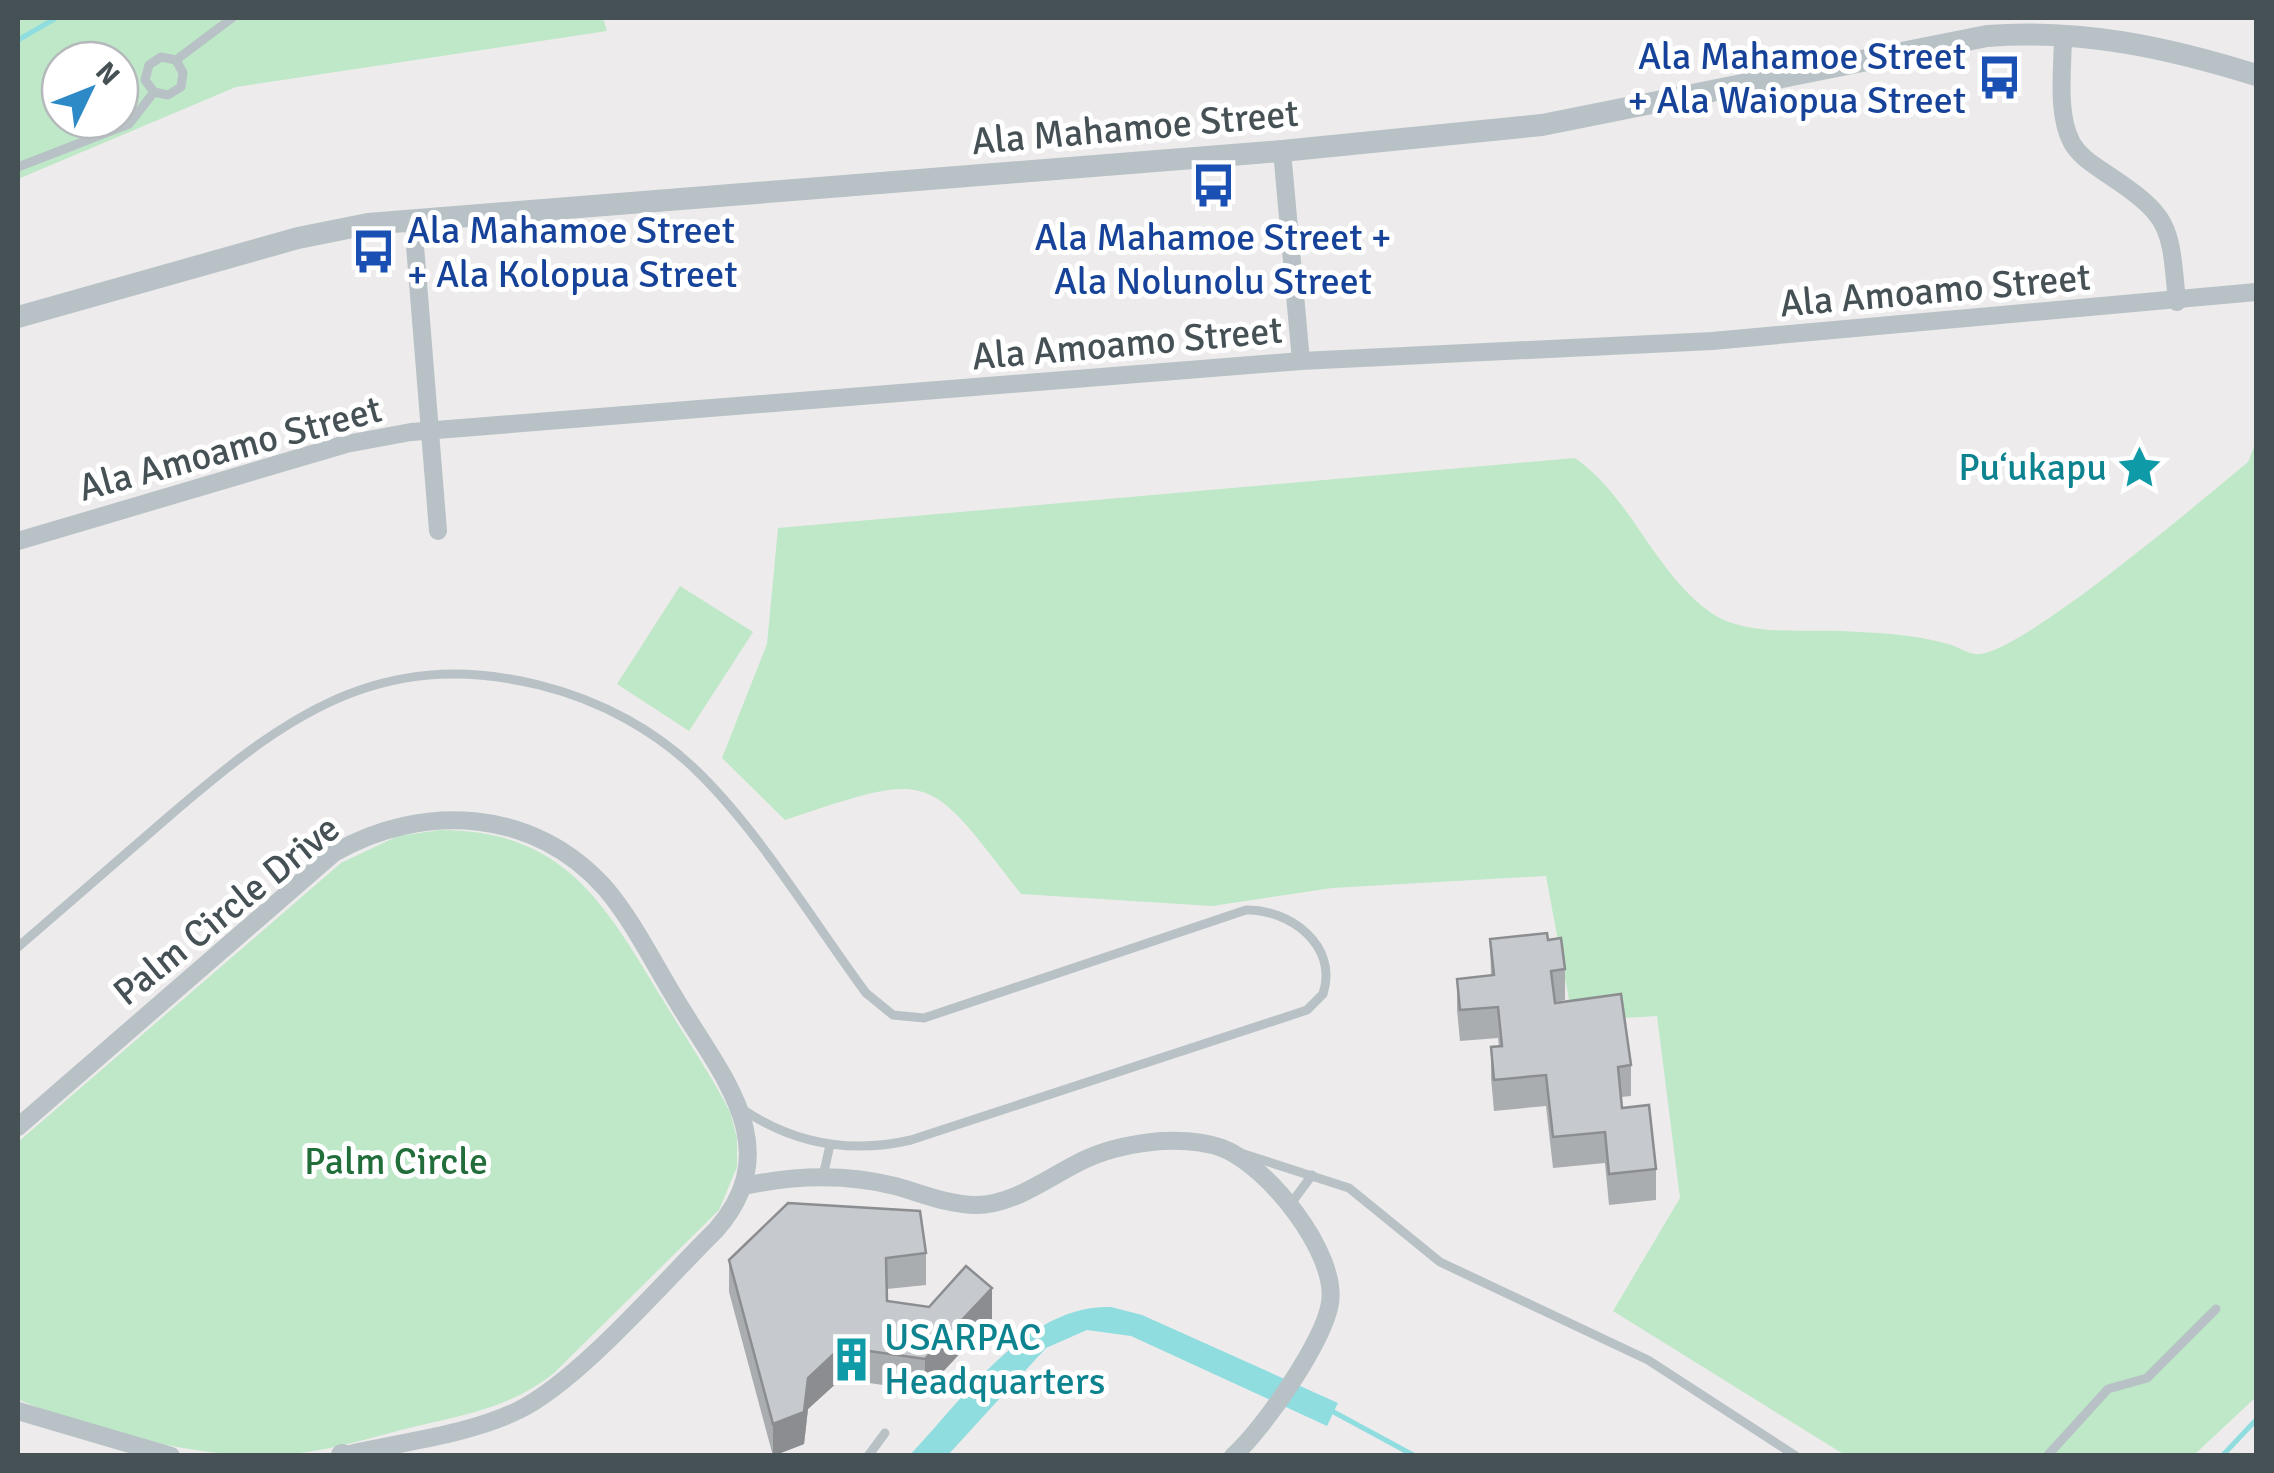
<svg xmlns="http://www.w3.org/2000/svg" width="2274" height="1473" viewBox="0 0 2274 1473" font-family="Signika,sans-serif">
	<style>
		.green { fill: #bee8c7; fill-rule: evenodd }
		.water { fill: #90dde0 }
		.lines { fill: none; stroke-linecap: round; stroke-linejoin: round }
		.stream { stroke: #90dde0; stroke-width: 5 }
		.service { stroke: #b8c2c6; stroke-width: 9 }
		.minor { stroke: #b8c2c6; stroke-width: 18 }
		.tertiary { stroke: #b8c2c6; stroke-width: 22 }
		.wall { fill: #aaadb0 }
		.shaded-wall { fill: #8b8d90 }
		.building { fill: #c6c9cd; stroke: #8b8d90; stroke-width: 2.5 }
		.labels { text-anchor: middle; stroke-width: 10; stroke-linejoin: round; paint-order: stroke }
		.transit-label { font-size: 38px; fill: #164399; stroke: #fff; text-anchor: end }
		.street-label { font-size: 38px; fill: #465156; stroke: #fff }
		.culture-label { font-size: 38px; fill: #0d838f; stroke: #fff; text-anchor: end }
		.park-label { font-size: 38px; fill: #216e3a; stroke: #fff }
	</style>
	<rect width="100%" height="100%" fill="#eeebec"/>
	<g class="green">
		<path d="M 18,18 L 603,18 L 607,31 L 236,87 L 18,179 ZM 60,60 L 120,60 L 120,120 L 60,120 Z"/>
		<path d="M 2256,442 L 2256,1397 L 2194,1455 L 1845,1455 L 1613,1311 L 1680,1198 L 1657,1016 L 1573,1021 L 1546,876 L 1332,888 L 1212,906 L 1021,894 C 926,771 934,770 785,820 L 722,758 L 767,644 L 778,528 L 1575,458 C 1631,497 1654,572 1710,612 C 1745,637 1800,629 1842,631 C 1877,633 1914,634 1948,644 C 1957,646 1967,654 1977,654 C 2018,657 2208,495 2248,462 Z"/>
		<path d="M 680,586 L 753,632 L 689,731 L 617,684 Z"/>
		<path d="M 440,830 C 565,830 605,904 663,1000 C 685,1037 710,1073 730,1112 L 737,1138 L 737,1167 L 719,1210 L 554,1373 C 512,1407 464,1415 413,1427 C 369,1438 323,1453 278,1455 C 205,1460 84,1430 18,1399 L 18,1142 L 341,863 L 398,836 Z"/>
	</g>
	<path class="water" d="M 1111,1307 L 1142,1315 L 1338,1403 L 1327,1426 L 1131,1336 L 1087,1330 L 1046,1348 L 948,1455 L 909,1456 C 963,1399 1027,1304 1111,1307 Z"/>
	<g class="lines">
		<g class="stream">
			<path d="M 18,40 L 56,18"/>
			<path d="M 1330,1410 L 1415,1456"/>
			<path d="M 2222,1456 L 2256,1420"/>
		</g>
		<g class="service">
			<path d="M 154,92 L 168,95 L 181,87 L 183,73 L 176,60"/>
			<path d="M 18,167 L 129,124 L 154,92 L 145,80 L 149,65 L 161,57 L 176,60 L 232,18"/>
			<path d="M 18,947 C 67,904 117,861 167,818 C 281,720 377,645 539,685 C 600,700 658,731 702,776 C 762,836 815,924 866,993 L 893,1015 L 924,1018 L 1246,910 C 1289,909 1339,945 1323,994 L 1307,1010 L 911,1140 C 850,1154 794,1144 742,1109"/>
			<path d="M 1244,1154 L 1349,1188 L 1440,1262 L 1648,1360 L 1796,1456"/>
			<path d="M 823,1176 L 830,1145"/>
			<path d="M 1290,1205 L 1312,1175"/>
			<path d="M 868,1456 L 885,1433"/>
			<path d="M 2047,1456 L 2108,1389 L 2147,1378 L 2216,1309"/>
		</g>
		<g class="minor">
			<path d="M 2063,34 C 2063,67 2056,114 2072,143 C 2080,157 2094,165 2107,174 C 2172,217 2170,226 2177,302"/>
			<path d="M 1282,151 L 1301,361"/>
			<path d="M 413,221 L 438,531"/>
			<path d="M 18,541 L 346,444 L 411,432 L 1301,361 L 1712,341 L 2256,292"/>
			<path d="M 18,1127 L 334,853 C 423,802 535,808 606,889 C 633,921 653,962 675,998 C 720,1074 789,1147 716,1230 C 664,1281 580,1380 519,1410 C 466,1436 398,1442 341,1456"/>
			<path d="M 744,1186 C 795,1175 844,1173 895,1186 C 921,1193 948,1205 976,1205 C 1016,1205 1052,1174 1088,1158 C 1111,1148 1137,1143 1162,1141 C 1181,1140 1203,1141 1222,1148 C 1267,1165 1338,1253 1330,1303 C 1324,1341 1263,1430 1233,1456"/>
			<path d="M 18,1411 L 171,1456"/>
		</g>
		<g class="tertiary">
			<path d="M 18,317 L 298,238 L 368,224 L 1282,151 L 1542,125 L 1987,36 C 2082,29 2166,47 2256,75"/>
			<path d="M 342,1455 L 342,1456"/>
		</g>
	</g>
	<g class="wall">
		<path d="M 1490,939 L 1548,940 L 1565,969 L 1565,1000 L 1555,1002 L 1631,1065 L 1631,1096 L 1621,1097 L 1622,1108 L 1656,1169 L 1656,1200 L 1609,1205 L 1605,1163 L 1553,1168 L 1546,1106 L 1494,1111 L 1491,1078 L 1491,1047 L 1499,1047 L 1498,1038 L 1460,1041 L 1457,1010 L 1457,979 L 1491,976 Z"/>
		<path d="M 926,1253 L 926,1285 L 887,1289 L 887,1301 L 992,1319 L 925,1391 L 841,1379 L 808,1409 L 804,1444 L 773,1456 L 729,1292 L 729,1260 Z"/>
	</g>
	<g class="shaded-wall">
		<path d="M 992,1288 L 992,1319 L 925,1391 L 925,1359 Z"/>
		<path d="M 841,1347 L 841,1379 L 808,1409 L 804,1444 L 773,1456 L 773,1424 L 808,1378 Z"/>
	</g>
	<g class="building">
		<path d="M 1547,933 L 1548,940 L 1561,938 L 1565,969 L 1551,971 L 1555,1003 L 1621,994 L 1631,1065 L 1618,1067 L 1622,1108 L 1649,1105 L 1656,1169 L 1609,1174 L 1605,1132 L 1553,1137 L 1546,1075 L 1494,1080 L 1491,1047 L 1502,1046 L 1498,1007 L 1460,1010 L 1457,979 L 1494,975 L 1490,939 Z"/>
		<path d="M 788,1203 L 920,1211 L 926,1253 L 886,1258 L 887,1301 L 929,1307 L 966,1266 L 992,1288 L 925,1359 L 841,1347 L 808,1378 L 804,1412 L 773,1424 L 729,1260 Z"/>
	</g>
	<defs>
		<symbol id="bus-bare" viewBox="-9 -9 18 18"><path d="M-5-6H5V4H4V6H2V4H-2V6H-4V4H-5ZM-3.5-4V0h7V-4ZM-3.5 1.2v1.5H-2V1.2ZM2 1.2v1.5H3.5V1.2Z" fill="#1a4fb4" stroke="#fff" stroke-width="2.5" paint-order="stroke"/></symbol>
		<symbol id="sight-bare" viewBox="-9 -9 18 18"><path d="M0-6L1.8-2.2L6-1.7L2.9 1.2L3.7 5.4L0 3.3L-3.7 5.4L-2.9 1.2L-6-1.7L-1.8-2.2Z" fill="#0f9aa8" stroke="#fff" stroke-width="2.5" paint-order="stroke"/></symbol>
		<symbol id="building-bare" viewBox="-9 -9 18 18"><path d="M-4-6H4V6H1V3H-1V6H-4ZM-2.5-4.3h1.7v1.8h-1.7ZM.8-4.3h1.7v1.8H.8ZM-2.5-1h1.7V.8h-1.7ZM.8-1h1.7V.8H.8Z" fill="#0f9aa8" stroke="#fff" stroke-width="2.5" paint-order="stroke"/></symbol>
	</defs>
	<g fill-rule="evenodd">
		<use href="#bus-bare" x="1968" y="46" width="63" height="63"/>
		<use href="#bus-bare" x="1182" y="154" width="63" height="63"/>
		<use href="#bus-bare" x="342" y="220" width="63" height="63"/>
		<use href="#sight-bare" x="2108" y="436" width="63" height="63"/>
		<use href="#building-bare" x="820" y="1328" width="63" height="63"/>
	</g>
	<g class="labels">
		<g class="transit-label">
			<text x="1966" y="69">Ala Mahamoe Street<tspan x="1966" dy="44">+ Ala Waiopua Street</tspan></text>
			<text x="407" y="243" text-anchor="start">Ala Mahamoe Street<tspan x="407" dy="44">+ Ala Kolopua Street</tspan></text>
			<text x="1213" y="250" text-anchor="middle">Ala Mahamoe Street +<tspan x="1213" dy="44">Ala Nolunolu Street</tspan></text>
		</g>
		<g class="street-label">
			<text transform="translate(1135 127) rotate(-5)" y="13">Ala Mahamoe Street</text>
			<text transform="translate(1935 290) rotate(-5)" y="13">Ala Amoamo Street</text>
			<text transform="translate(1127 343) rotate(-5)" y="13">Ala Amoamo Street</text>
			<text transform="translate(230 448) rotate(-15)" y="13">Ala Amoamo Street</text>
			<text transform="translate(226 910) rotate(-39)" y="13">Palm Circle Drive</text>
		</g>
		<g class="culture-label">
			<text x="2107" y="480">Puʻukapu</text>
			<text x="884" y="1350" text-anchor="start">USARPAC<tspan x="884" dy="44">Headquarters</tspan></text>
		</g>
		<g class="park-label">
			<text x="396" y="1174">Palm Circle</text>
		</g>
	</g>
	<rect width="2274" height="1473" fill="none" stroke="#465156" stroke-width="40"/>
	<g transform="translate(90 90) rotate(47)"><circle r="48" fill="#ffffff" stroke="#b5b9bb" stroke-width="2.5"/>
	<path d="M0-8L18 38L0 25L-18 38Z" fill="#2e8ac6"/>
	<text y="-15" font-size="28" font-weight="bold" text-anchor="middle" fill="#465156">N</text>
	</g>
</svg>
